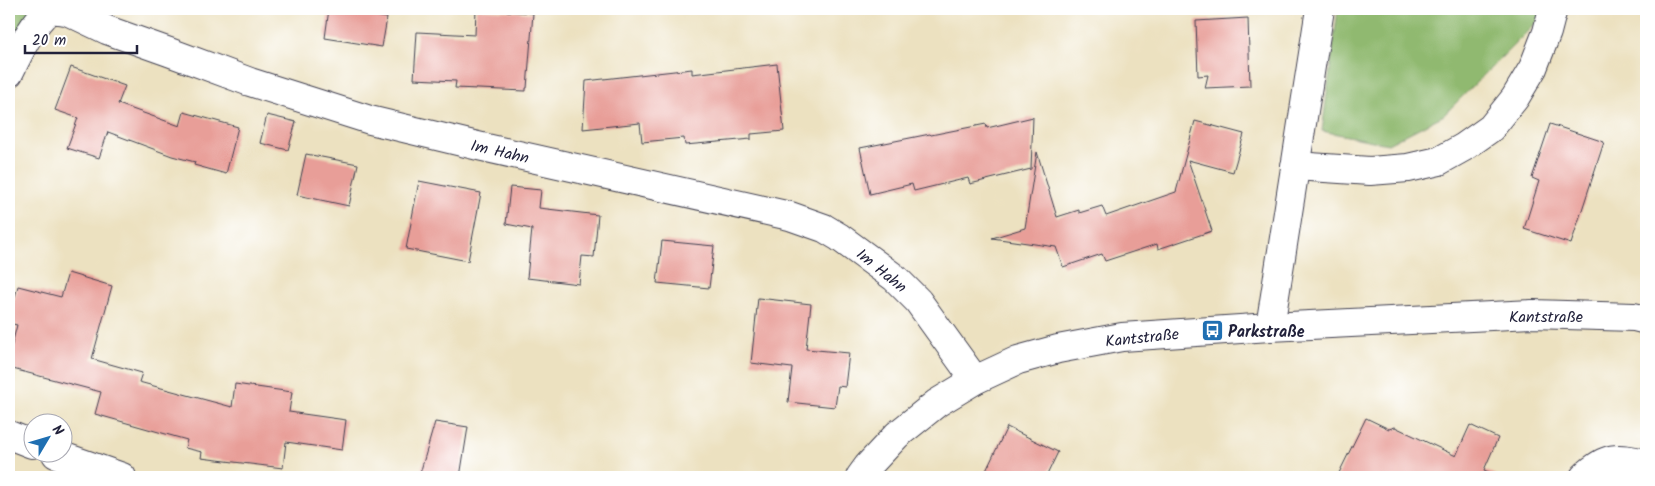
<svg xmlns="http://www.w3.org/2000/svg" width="1655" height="486" viewBox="0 0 1655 486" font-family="Kalam,sans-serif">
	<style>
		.forest { fill: #90b96f; stroke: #596e55 }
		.building { fill: #e89e98 }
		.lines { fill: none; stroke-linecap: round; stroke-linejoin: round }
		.minor-casing { stroke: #403f4f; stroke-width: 30 }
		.minor { stroke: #fff; stroke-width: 28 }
		.labels { text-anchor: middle; stroke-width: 4; stroke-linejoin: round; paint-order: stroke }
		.street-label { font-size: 16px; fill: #22223b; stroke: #fff }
		.poi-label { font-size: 16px; font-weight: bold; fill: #22223b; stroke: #fff; text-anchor: start }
	</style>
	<rect width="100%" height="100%" fill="#fff"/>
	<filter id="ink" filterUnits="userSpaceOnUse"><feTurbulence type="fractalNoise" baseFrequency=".02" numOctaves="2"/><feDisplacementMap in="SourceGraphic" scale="10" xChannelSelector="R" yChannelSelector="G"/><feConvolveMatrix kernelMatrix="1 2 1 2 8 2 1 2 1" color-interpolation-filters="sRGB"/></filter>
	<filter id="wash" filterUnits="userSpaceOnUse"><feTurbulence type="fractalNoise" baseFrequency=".0096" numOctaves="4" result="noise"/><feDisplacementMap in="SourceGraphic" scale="20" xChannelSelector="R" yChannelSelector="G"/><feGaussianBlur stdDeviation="1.12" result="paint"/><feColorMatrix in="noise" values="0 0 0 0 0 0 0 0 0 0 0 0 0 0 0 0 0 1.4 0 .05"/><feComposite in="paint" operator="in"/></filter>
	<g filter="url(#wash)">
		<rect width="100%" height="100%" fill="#ece1c0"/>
		<g class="forest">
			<path d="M 9,9 L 34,9 L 9,45 Z"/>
			<path d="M 1338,9 L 1543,9 L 1537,22 L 1444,115 L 1388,144 L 1322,131 Z"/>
		</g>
		<g id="blocks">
			<g class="building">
				<path d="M 329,9 L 370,9 L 369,15 L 387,18 L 382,47 L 325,38 Z"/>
				<path d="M 476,9 L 533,13 L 527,88 L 526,88 L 526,91 L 455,88 L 456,81 L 414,79 L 417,32 L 475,35 Z"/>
				<path d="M 1248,18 L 1250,86 L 1205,88 L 1208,75 L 1198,76 L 1196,21 Z"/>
				<path d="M 777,64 L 784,131 L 751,134 L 751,139 L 685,145 L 684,138 L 642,142 L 640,123 L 583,129 L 586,81 L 692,69 L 692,74 Z"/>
				<path d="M 71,67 L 125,86 L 118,104 L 180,126 L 184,112 L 238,127 L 226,174 L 194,165 L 195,162 L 172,156 L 108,132 L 99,158 L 67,148 L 78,118 L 55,110 Z"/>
				<path d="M 267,115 L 296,122 L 288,150 L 260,143 Z"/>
				<path d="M 1033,117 L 1031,169 L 970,184 L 968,178 L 914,191 L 912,184 L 870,194 L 860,148 L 930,134 L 931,135 L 986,124 L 987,128 Z"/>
				<path d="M 1195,121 L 1244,134 L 1233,172 L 1188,160 L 1212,231 L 1158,249 L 1157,244 L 1105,261 L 1102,254 L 1063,267 L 1056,247 L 992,238 L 1025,228 L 1037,152 L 1057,217 L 1079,210 L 1079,213 L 1102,206 L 1106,216 L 1176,192 Z"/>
				<path d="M 1550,124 L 1604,142 L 1571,244 L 1524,229 L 1539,181 L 1532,178 Z"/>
				<path d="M 306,154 L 358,164 L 349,206 L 297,195 Z"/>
				<path d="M 419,181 L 481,193 L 468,261 L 406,249 Z"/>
				<path d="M 510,187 L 541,190 L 539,208 L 598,215 L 594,257 L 582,256 L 579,284 L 527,278 L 532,229 L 506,224 Z"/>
				<path d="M 662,241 L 714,246 L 709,288 L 657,283 Z"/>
				<path d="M 68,273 L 112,286 L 92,359 L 142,373 L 139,382 L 232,407 L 235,384 L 292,392 L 289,412 L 346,420 L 342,450 L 286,442 L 283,468 L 201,458 L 202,452 L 185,448 L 187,440 L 95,414 L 101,392 L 9,368 L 9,356 L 17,325 L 9,323 L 9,319 L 18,286 L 61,297 Z"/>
				<path d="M 758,298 L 811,304 L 806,349 L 849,353 L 845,387 L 838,386 L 835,407 L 788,402 L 792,368 L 751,363 Z"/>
				<path d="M 1366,418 L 1389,429 L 1395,427 L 1456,456 L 1470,425 L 1498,438 L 1484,470 L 1500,477 L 1337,477 Z"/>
				<path d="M 435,422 L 468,427 L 460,477 L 419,477 Z"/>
				<path d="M 1007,427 L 1058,452 L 1046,477 L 983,477 Z"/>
			</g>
		</g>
	</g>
	<g filter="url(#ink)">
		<use href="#blocks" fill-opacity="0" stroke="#403f4f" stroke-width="1"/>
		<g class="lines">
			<defs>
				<g id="minor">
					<path d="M 9,73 C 20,51 31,25 50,9 L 67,11 L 107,30 L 169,52 L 250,82 L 370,120 L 478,146 L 790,216 L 824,228 L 839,237 L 895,278 L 918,301 L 975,380"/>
					<path d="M 1295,166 L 1370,171 L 1408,168 L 1439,161 L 1464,147 L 1491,128 L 1515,98 L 1533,68 L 1547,32 L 1553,9"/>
					<path d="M 1270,327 L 1320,9"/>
					<path d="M 9,435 L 32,444"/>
					<path d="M 56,454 L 122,477"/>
					<path d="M 860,477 L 868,466 L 897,435 L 937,403 L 975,380 L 1018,360 L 1058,349 L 1122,337 L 1270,327 L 1532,314 L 1634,317 L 1646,320"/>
					<path d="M 1584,477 C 1607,455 1616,457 1646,463"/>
				</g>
			</defs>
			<use href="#minor" class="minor-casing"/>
			<use href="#minor" class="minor"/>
		</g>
	</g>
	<defs>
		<symbol id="bus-square" viewBox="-11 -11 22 22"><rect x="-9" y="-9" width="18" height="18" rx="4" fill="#1f6fb2" stroke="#fff"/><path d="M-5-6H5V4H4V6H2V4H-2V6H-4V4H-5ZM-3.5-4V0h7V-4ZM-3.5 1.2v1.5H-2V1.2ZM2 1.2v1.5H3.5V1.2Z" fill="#fff"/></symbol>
	</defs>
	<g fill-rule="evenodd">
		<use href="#bus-square" x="1200" y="318" width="25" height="25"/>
	</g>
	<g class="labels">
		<g class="street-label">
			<text transform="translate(500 151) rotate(13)" y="6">Im Hahn</text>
			<text transform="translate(882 270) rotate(39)" y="6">Im Hahn</text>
			<text x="1546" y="322">Kantstraße</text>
			<text transform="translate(1142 337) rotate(-6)" y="6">Kantstraße</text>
		</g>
		<g class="poi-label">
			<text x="1228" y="337">Parkstraße</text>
		</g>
	</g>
	<rect width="1655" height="486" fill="none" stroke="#fff" stroke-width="30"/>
	<g transform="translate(48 438) rotate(52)"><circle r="24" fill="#ffffff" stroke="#a7a7b1"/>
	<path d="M0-4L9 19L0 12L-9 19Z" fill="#1f6fb2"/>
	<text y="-8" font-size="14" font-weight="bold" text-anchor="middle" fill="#22223b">N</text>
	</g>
	<path d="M25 45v8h112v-8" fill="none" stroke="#22223b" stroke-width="2.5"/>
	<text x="32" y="45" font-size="15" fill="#22223b" stroke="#ffffff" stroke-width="4" paint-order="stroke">20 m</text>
</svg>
